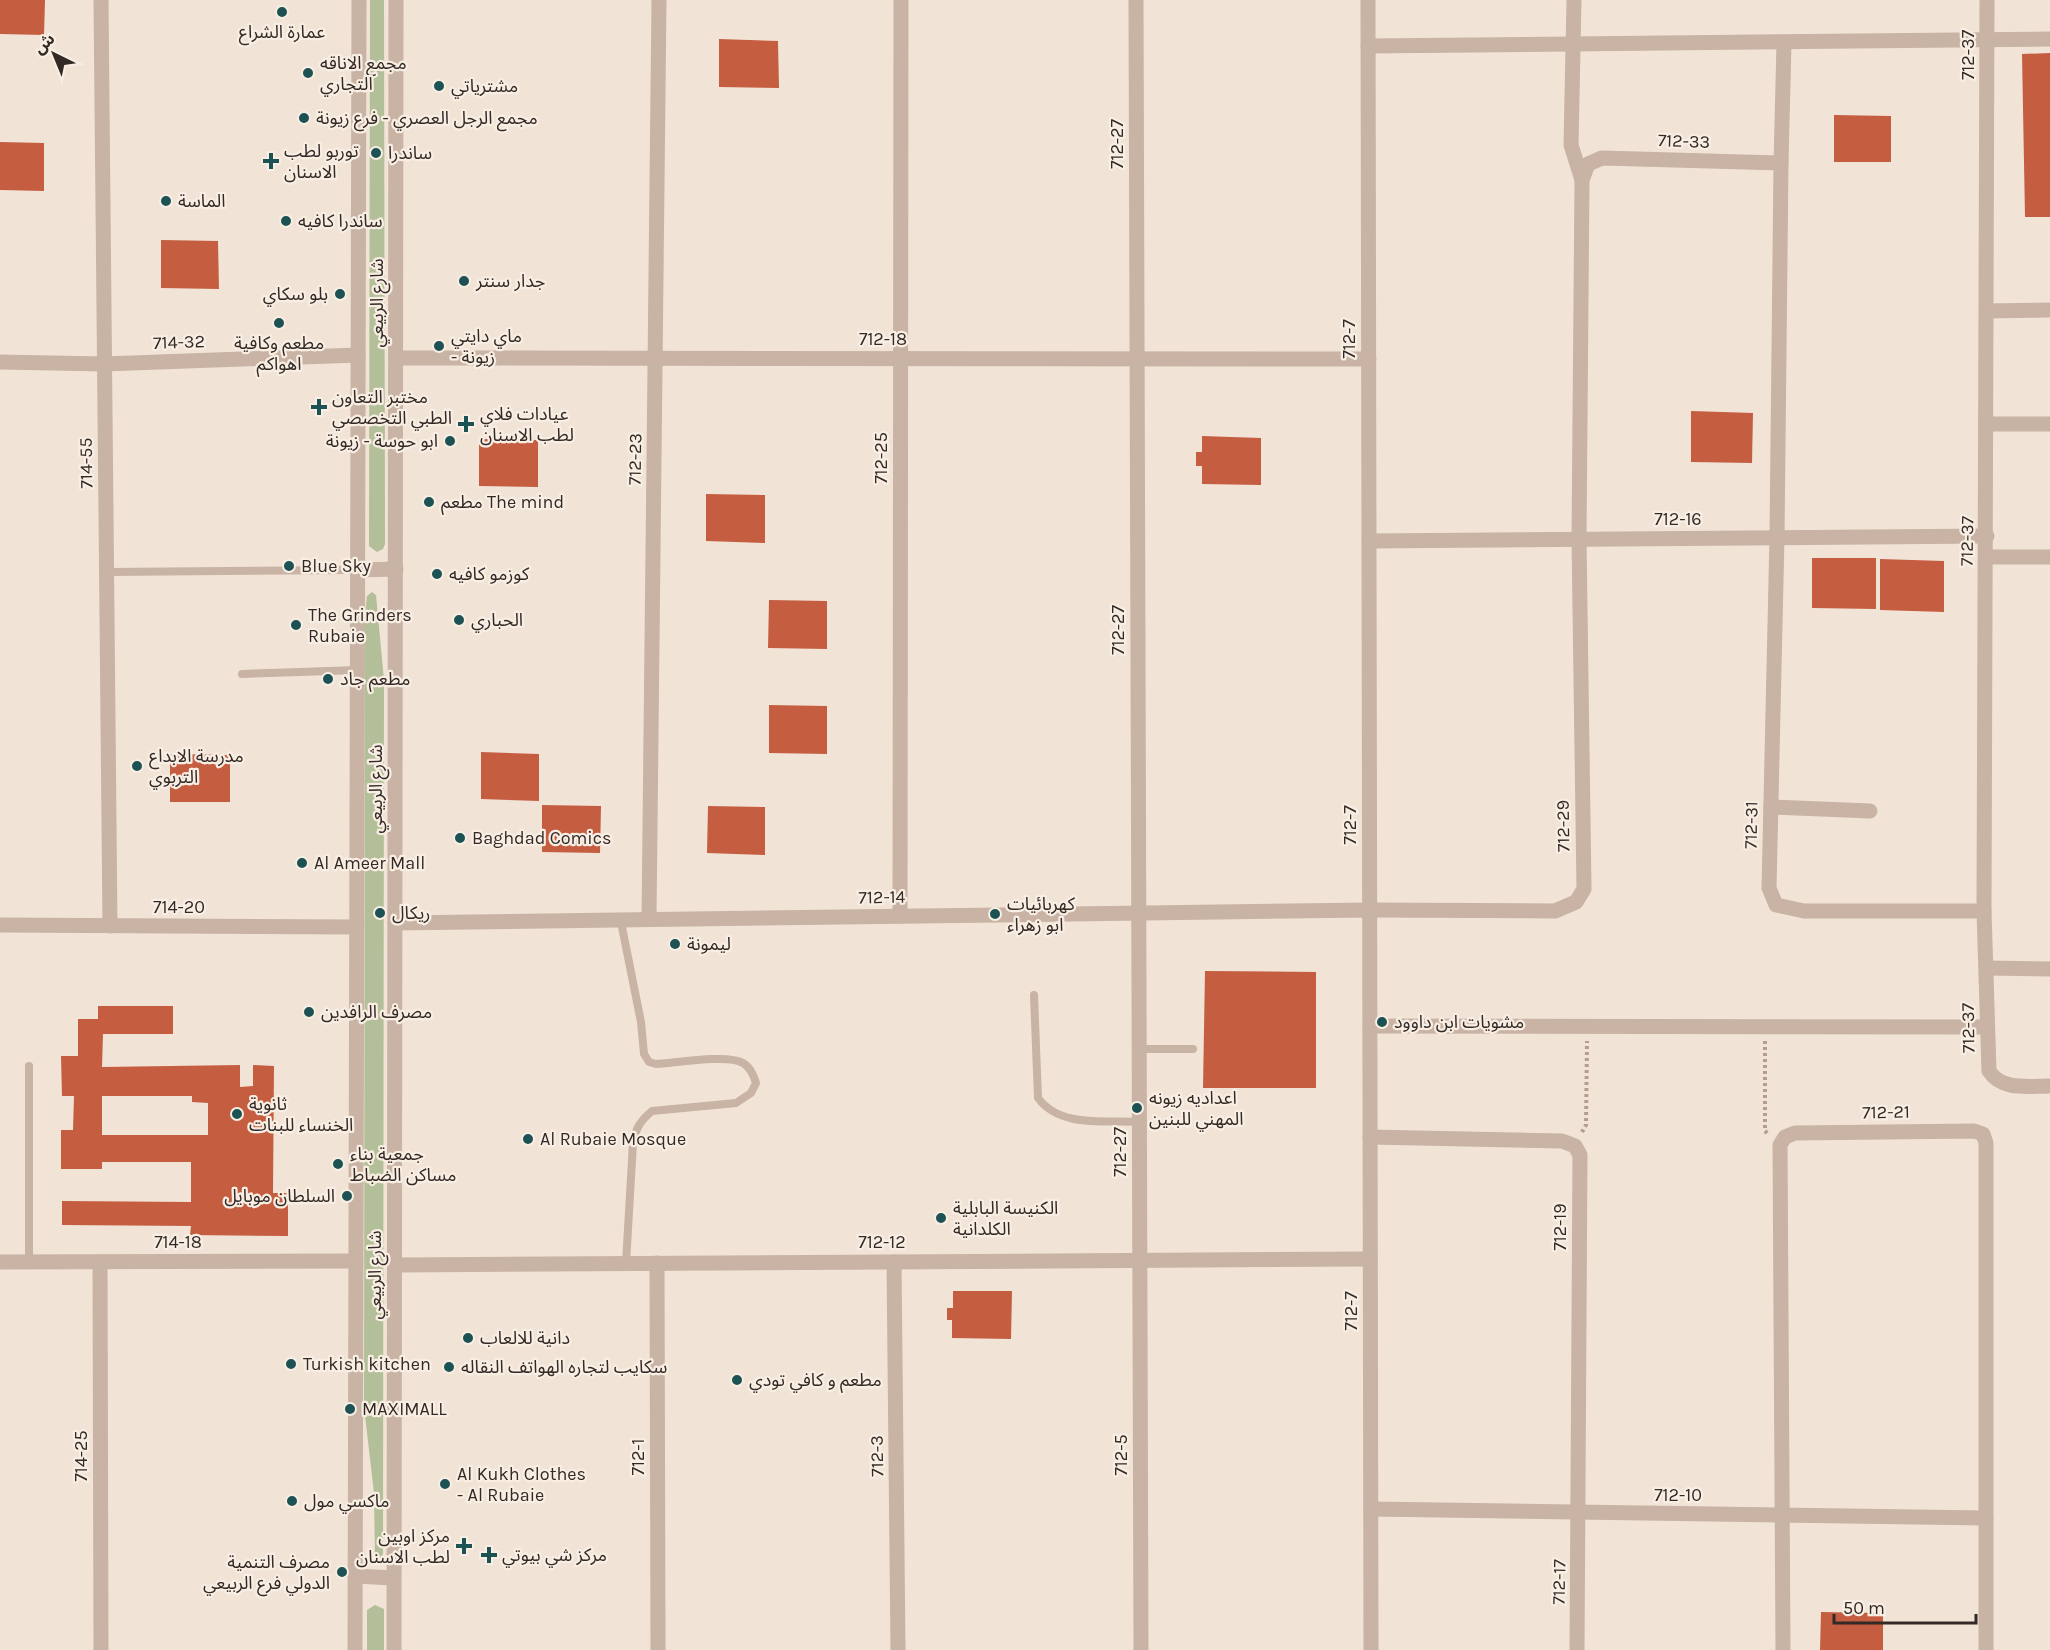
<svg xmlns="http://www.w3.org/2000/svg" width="2050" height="1650" viewBox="0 0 2050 1650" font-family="Karla,'Noto Sans Arabic',sans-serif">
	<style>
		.green { fill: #b3bf98 }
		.building { fill: #c55d41; fill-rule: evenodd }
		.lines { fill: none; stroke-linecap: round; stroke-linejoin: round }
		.path { stroke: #b49d8e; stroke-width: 4; stroke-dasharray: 3 3; stroke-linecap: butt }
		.service { stroke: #c8b3a4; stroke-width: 8 }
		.minor { stroke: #c8b3a4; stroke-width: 15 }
		.tertiary { stroke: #c8b3a4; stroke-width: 15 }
		.poi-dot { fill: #1c5254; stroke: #f9eee3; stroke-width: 2 }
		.labels { text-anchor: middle; stroke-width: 4.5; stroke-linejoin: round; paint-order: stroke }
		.poi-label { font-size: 18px; fill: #332925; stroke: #f9eee3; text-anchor: start }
		.street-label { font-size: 18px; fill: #332925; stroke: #f9eee3 }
	</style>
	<rect width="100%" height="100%" fill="#f1e4d7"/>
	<g class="green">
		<path d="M 370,0 L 384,0 L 385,544 L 383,549 L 377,552 L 369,546 Z"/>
		<path d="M 372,592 L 376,595 L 384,680 L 383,1554 L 380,1562 L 375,1559 L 374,1493 L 364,1407 L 365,614 L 367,596 Z"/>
		<path d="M 375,1605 L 384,1609 L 384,1650 L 367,1650 L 367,1610 Z"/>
	</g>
	<g class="building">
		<path d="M 0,0 L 45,0 L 44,35 L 0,34 Z"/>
		<path d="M 719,39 L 778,41 L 779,88 L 719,87 Z"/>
		<path d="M 2050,53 L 2050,217 L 2025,217 L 2022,54 Z"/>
		<path d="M 1834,115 L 1891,116 L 1891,162 L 1834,162 Z"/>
		<path d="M 0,142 L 44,143 L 44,191 L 0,190 Z"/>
		<path d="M 161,240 L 218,241 L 219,289 L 161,288 Z"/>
		<path d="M 1691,411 L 1753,413 L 1752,463 L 1691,462 Z"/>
		<path d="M 1202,436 L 1261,438 L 1261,485 L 1202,484 L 1202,466 L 1196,466 L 1196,452 L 1202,452 Z"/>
		<path d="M 479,439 L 538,440 L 538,487 L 479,486 Z"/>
		<path d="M 706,494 L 765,495 L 765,543 L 706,541 Z"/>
		<path d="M 1812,558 L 1876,558 L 1876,609 L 1812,608 Z"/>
		<path d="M 1880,559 L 1944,561 L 1944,612 L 1880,610 Z"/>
		<path d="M 769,600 L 827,601 L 827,649 L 768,648 Z"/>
		<path d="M 769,705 L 827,706 L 827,754 L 769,753 Z"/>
		<path d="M 481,752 L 539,754 L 539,801 L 481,799 Z"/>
		<path d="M 170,754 L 230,755 L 230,802 L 170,802 Z"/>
		<path d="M 542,805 L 601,806 L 600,853 L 542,852 Z"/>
		<path d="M 708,806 L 765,807 L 765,855 L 707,853 Z"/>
		<path d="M 1205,971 L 1316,972 L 1316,1088 L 1203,1088 Z"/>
		<path d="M 98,1006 L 173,1006 L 173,1034 L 103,1034 L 102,1067 L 240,1065 L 240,1087 L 253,1086 L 253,1065 L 274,1066 L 273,1193 L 288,1193 L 288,1236 L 190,1235 L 191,1226 L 62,1225 L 62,1201 L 191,1202 L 191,1162 L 102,1162 L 102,1169 L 61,1169 L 61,1130 L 73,1130 L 74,1096 L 62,1096 L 61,1056 L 78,1056 L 78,1019 L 98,1019 ZM 102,1096 L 192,1096 L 192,1102 L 208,1103 L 208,1135 L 102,1135 Z"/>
		<path d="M 953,1291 L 1012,1291 L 1011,1339 L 952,1338 L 952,1320 L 947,1320 L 947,1308 L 953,1308 Z"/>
		<path d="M 1821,1612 L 1883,1613 L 1883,1650 L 1820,1650 Z"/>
	</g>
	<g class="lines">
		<g class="path">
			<path d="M 1765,1041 L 1765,1131 L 1768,1134"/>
			<path d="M 1582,1132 L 1586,1125 L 1587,1041"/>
		</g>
		<g class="service">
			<path d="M 107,572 L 358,570"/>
			<path d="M 242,674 L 358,670"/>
			<path d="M 621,922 L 641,1022 L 644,1054 L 649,1062 L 656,1064 C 675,1063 728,1054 743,1063 C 750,1067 754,1076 756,1083 L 751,1093 L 736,1103 L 652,1111 C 640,1121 636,1128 633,1143 L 626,1263"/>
			<path d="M 1034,995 L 1038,1098 C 1060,1128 1105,1120 1139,1122"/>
			<path d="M 1139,1049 L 1193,1049"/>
			<path d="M 29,1262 L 29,1066"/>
		</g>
		<g class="minor">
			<path d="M 101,0 L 110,926"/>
			<path d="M 1136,0 L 1141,1650"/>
			<path d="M 1368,0 L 1371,1650"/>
			<path d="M 1574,0 L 1571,145 L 1582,180"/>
			<path d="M 1987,0 L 1984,911 L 1989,1071 C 2002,1091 2028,1086 2050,1086"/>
			<path d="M 1368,46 L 2050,39"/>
			<path d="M 1781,163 L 1784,43"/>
			<path d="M 1987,311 L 2050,310"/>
			<path d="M 397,358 L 1369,359"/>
			<path d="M 0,362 L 104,364 L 358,355"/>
			<path d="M 1987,424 L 2050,424"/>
			<path d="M 1369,541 L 1987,536"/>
			<path d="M 1986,557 L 2050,557"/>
			<path d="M 1771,807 L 1870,811"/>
			<path d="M 900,916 L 901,0"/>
			<path d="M 649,919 L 659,0"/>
			<path d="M 395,923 L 1369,910 L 1555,911 L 1576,902 L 1584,889 L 1579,539 L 1582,180 L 1588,164 L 1602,158 L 1781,163 L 1777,537 L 1769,888 L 1776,905 L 1804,911 L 1984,911"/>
			<path d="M 0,925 L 357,927"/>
			<path d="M 1987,968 L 2050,969"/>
			<path d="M 1370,1026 L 1986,1027"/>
			<path d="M 1370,1137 L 1562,1141 L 1575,1146 L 1580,1155 L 1577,1650"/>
			<path d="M 0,1262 L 356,1261"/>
			<path d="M 100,1262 L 101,1650"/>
			<path d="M 894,1262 L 898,1650"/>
			<path d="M 657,1263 L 658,1650"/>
			<path d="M 394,1265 L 1370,1259"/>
			<path d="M 1371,1509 L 1986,1518"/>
			<path d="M 1783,1650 L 1780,1145 L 1785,1137 L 1795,1133 L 1974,1131 L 1983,1134 L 1986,1143 L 1986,1650"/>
		</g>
		<g class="tertiary">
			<path d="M 358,570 L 396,569"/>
			<path d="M 355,1576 L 393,1578"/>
			<path d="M 355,1650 L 359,0"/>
			<path d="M 394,1650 L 396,0"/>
		</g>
	</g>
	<g class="poi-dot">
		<circle cx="282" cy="12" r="6"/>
		<circle cx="308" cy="73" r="6"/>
		<circle cx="439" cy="86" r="6"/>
		<circle cx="304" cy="118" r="6"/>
		<circle cx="376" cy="153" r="6"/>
		<path d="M268 152h6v6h6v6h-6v6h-6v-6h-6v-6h6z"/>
		<circle cx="166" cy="201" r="6"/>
		<circle cx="286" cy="221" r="6"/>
		<circle cx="464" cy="281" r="6"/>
		<circle cx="340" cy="294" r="6"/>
		<circle cx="279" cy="323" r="6"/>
		<circle cx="439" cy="346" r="6"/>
		<path d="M316 398h6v6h6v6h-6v6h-6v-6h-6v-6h6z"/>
		<path d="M463 415h6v6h6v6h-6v6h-6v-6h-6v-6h6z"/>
		<circle cx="450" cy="441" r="6"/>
		<circle cx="429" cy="502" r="6"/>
		<circle cx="289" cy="566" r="6"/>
		<circle cx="437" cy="574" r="6"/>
		<circle cx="459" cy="620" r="6"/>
		<circle cx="296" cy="625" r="6"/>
		<circle cx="328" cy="679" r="6"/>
		<circle cx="137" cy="766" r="6"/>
		<circle cx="460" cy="838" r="6"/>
		<circle cx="302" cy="863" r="6"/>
		<circle cx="380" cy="913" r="6"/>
		<circle cx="995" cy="914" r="6"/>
		<circle cx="675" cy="944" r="6"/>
		<circle cx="309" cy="1012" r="6"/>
		<circle cx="1382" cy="1022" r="6"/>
		<circle cx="1137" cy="1108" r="6"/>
		<circle cx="237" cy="1114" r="6"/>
		<circle cx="528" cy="1139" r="6"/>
		<circle cx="338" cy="1164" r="6"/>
		<circle cx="347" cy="1196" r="6"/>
		<circle cx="941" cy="1218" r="6"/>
		<circle cx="468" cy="1338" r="6"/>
		<circle cx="291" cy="1364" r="6"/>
		<circle cx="449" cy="1367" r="6"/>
		<circle cx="737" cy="1380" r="6"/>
		<circle cx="350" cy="1409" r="6"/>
		<circle cx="445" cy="1484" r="6"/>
		<circle cx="292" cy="1501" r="6"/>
		<path d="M461 1537h6v6h6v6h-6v6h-6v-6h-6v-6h6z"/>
		<path d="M486 1546h6v6h6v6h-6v6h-6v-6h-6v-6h6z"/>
		<circle cx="342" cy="1572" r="6"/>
	</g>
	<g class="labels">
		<g class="poi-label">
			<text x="282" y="38" text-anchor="middle">عمارة الشراع</text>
			<text x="320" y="69">مجمع الاناقه<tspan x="320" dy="21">التجاري</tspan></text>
			<text x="451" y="92">مشترياتي</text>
			<text x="316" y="124">مجمع الرجل العصري - فرع زيونة</text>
			<text x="284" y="157">توربو لطب<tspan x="284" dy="21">الاسنان</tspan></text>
			<text x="388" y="159">ساندرا</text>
			<text x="178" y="207">الماسة</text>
			<text x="298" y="227">ساندرا كافيه</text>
			<text x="476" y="287">جدار سنتر</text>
			<text x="328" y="300" text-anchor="end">بلو سكاي</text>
			<text x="451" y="342">ماي دايتي<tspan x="451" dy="21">- زيونة</tspan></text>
			<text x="279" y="349" text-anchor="middle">مطعم وكافية<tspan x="279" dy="21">اهواكم</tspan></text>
			<text x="332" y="403">مختبر التعاون<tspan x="332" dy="21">الطبي التخصصي</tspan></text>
			<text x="480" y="420">عيادات فلاي<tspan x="480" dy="21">لطب الاسنان</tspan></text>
			<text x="438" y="447" text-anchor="end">ابو حوسة - زيونة</text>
			<text x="441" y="508">مطعم The mind</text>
			<text x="301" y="572">Blue Sky</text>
			<text x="449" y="580">كوزمو كافيه</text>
			<text x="308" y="621">The Grinders<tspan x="308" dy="21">Rubaie</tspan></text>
			<text x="471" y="626">الحباري</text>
			<text x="340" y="685">مطعم جاد</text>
			<text x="149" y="762">مدرسة الابداع<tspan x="149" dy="21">التربوي</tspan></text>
			<text x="472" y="844">Baghdad Comics</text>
			<text x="314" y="869">Al Ameer Mall</text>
			<text x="1007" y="910">كهربائيات<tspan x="1007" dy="21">ابو زهراء</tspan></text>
			<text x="392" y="919">ريكال</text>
			<text x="687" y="950">ليمونة</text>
			<text x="321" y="1018">مصرف الرافدين</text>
			<text x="1394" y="1028">مشويات ابن داوود</text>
			<text x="1149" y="1104">اعداديه زيونه<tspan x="1149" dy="21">المهني للبنين</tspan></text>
			<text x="249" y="1110">ثانوية<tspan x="249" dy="21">الخنساء للبنات</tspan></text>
			<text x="540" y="1145">Al Rubaie Mosque</text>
			<text x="350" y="1160">جمعية بناء<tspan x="350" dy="21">مساكن الضباط</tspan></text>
			<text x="335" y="1202" text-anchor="end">السلطان موبايل</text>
			<text x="953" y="1214">الكنيسة البابلية<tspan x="953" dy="21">الكلدانية</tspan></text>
			<text x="480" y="1344">دانية للالعاب</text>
			<text x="303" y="1370">Turkish kitchen</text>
			<text x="461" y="1373">سكايب لتجاره الهواتف النقاله</text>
			<text x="749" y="1386">مطعم و كافي تودي</text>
			<text x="362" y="1415">MAXIMALL</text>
			<text x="457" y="1480">Al Kukh Clothes<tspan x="457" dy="21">- Al Rubaie</tspan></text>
			<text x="304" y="1507">ماكسي مول</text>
			<text x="450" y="1542" text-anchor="end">مركز اوبين<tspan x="450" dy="21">لطب الاسنان</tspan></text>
			<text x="502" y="1561">مركز شي بيوتي</text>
			<text x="330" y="1568" text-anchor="end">مصرف التنمية<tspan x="330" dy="21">الدولي فرع الربيعي</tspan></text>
		</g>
		<g class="street-label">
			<text transform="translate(1968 55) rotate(-90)" y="6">712-37</text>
			<text transform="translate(1684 141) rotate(2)" y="6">712-33</text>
			<text transform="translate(1117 144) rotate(-90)" y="6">712-27</text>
			<text transform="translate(377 303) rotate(-90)" y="6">شارع الربيعي</text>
			<text x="883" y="345">712-18</text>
			<text transform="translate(1349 339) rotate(-90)" y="6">712-7</text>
			<text transform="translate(179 342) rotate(-2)" y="6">714-32</text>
			<text transform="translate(881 458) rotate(-90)" y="6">712-25</text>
			<text transform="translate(635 459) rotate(-89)" y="6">712-23</text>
			<text transform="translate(86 463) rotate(-91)" y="6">714-55</text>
			<text x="1678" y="525">712-16</text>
			<text transform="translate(1967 541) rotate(-89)" y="6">712-37</text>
			<text transform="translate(1118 630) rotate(-90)" y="6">712-27</text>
			<text transform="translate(376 789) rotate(-90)" y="6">شارع الربيعي</text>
			<text transform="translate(1350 825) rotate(-90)" y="6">712-7</text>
			<text transform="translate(1751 825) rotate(-89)" y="6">712-31</text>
			<text transform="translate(1563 826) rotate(-91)" y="6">712-29</text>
			<text transform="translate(882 897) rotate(-1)" y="6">712-14</text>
			<text x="179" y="913">714-20</text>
			<text transform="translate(1968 1028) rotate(-91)" y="6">712-37</text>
			<text transform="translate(1886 1112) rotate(-1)" y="6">712-21</text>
			<text transform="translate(1120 1152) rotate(-90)" y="6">712-27</text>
			<text transform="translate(1560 1227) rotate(-90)" y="6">712-19</text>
			<text x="178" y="1248">714-18</text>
			<text x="882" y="1248">712-12</text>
			<text transform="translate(375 1275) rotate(-90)" y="6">شارع الربيعي</text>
			<text transform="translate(1351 1311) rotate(-90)" y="6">712-7</text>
			<text transform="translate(1121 1455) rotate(-90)" y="6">712-5</text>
			<text transform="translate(81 1456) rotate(-90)" y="6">714-25</text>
			<text transform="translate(877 1456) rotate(-91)" y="6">712-3</text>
			<text transform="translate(638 1457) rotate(-90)" y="6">712-1</text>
			<text x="1678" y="1501">712-10</text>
			<text transform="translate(1559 1582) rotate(-89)" y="6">712-17</text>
		</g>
	</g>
	<g transform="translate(54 54) rotate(317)" stroke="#f9eee3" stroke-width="4.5" paint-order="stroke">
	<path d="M0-4.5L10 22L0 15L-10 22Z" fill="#332925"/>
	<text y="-9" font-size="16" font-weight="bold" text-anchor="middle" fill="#332925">ش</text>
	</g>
	<path d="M1834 1614v9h142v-9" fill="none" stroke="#332925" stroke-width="3"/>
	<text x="1843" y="1614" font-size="18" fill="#332925" stroke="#f9eee3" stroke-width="4.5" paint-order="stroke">50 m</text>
</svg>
